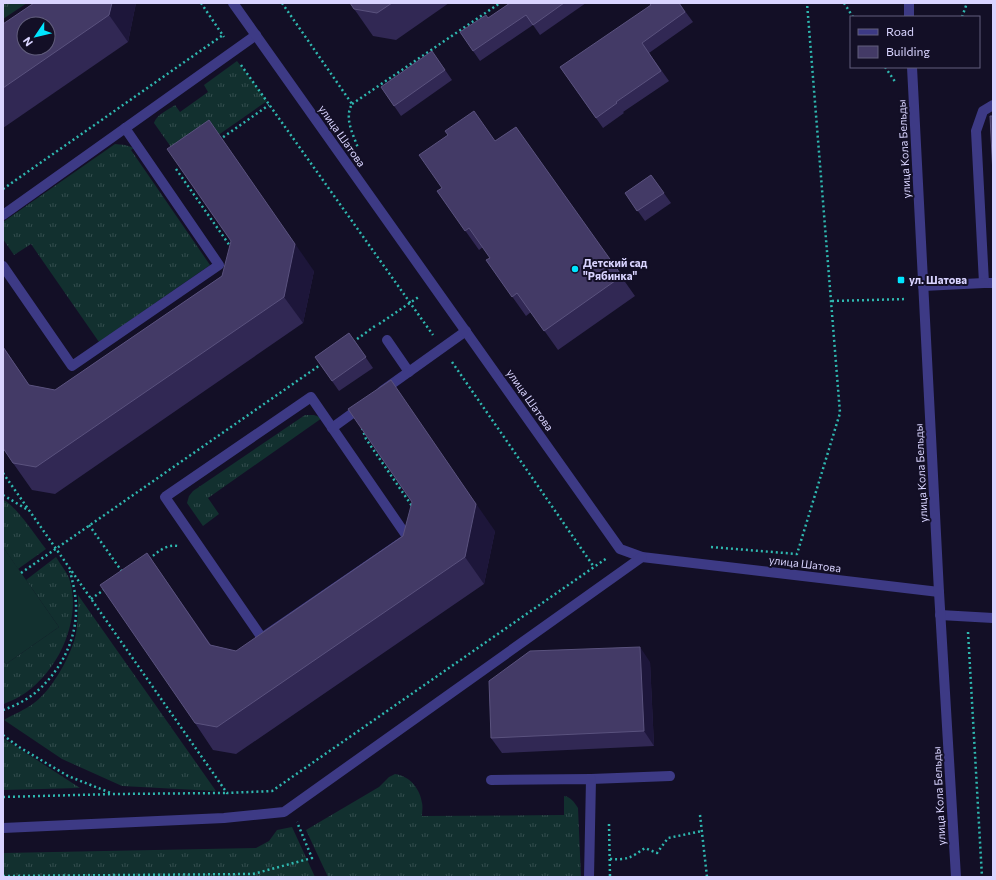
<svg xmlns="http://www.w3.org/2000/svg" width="996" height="880" viewBox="0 0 996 880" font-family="Commissioner,sans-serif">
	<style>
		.grass { fill: url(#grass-tufts) }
		.pitch { fill: #12302f }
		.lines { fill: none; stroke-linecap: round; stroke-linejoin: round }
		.path { stroke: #2fb8b0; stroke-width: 2.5; stroke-dasharray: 2 3; stroke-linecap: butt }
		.service { stroke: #3d3a85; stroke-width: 10 }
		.minor { stroke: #3d3a85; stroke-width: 10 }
		.tertiary { stroke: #3d3a85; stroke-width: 10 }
		.wall { fill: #312854 }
		.shaded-wall { fill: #1d163a }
		.building { fill: #433a66; stroke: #5a527e; fill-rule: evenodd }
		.poi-dot { fill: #00e5ff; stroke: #130f26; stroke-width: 1.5 }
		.labels { text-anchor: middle; stroke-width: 4; stroke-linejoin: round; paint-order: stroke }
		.street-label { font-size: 11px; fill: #d9d4ff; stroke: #130f26 }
		.poi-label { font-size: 11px; font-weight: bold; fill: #d9d4ff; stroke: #130f26; text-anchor: start }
	</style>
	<defs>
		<pattern id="grass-tufts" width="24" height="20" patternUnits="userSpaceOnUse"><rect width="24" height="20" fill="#12302f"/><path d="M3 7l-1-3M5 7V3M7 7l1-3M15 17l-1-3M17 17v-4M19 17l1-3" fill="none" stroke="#344d4e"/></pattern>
	</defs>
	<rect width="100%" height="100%" fill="#130f26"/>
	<g class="grass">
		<path d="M 3,3 L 27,3 L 3,19 Z"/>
		<path d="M 237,61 L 267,101 L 181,161 L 154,123 C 156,115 168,110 175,105 L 180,112 L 208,92 L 204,85 Z"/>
		<path d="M 115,144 L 125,145 L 134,148 L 131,150 L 210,265 L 99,342 L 31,244 L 14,255 L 3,239 L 3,222 Z"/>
		<path d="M 305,415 L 314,415 L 322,418 L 208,498 L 219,514 L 203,526 L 187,503 L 189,496 L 193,491 Z"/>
		<path d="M 3,500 C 15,504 37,538 46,549 L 18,569 L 3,547 Z"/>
		<path d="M 56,557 C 60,564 66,571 69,578 C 85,625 50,690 3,704 L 3,660 L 6,664 L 59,627 L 26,580 Z"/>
		<path d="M 78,595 L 216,791 L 122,786 L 62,759 L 4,720 C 14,714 25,710 34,703 C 51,691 69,659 75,638 C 78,628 78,607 78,595 Z"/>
		<path d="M 3,738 L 80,788 L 3,790 Z"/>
		<path d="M 395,774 C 410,776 420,789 422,803 C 423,807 422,812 422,816 L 564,815 L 564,796 C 571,797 574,802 578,808 L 581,877 L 328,877 L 306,830 L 379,787 L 389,777 Z"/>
		<path d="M 292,827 L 315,877 L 3,877 L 3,853 L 256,848 L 269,841 L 277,830 Z"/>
	</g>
	<path class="pitch" d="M 3,547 L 59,627 L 6,664 L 3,660 Z"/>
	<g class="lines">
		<g class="path">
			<path d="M 201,3 L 224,37"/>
			<path d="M 282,3 L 352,104 C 344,118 353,134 358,148"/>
			<path d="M 844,3 L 853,17"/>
			<path d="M 962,17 L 967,3"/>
			<path d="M 241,65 L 433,335"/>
			<path d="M 885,67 L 896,83"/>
			<path d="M 352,104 L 500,3"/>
			<path d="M 219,140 L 269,105"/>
			<path d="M 176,169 L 230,246"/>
			<path d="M 3,189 L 223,35"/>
			<path d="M 832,301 L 907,299"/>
			<path d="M 379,324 L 420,296"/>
			<path d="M 353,342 L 375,326"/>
			<path d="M 452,362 L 594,567"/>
			<path d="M 362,428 L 366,439 L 412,506"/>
			<path d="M 3,473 L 227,793 L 272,791 L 607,558"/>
			<path d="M 3,495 L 28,510"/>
			<path d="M 89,525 L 123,573"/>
			<path d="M 711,547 L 797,554 L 840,413 L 807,3"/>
			<path d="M 149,559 C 158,552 166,544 178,546"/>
			<path d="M 21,573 L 323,363"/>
			<path d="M 91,599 L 105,589"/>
			<path d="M 968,632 L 982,877"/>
			<path d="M 3,710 C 14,706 25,701 35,693 C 60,672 77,640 76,607 C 76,595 73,583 70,571"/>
			<path d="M 3,735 L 19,747 L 68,776 L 111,793"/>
			<path d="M 3,797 L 114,794 L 226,793"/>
			<path d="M 700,815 L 707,877"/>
			<path d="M 609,824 L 610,877"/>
			<path d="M 610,859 C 628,860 630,858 645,848 L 657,853 L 668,838 L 702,831"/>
			<path d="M 3,876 L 253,874 L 312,858 L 297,822"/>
		</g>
		<g class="service">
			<path d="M 993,105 L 983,111 L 976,131 L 984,283 L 993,283"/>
			<path d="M 3,215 L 256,35"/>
			<path d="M 3,266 L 72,366 L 219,265 L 125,128"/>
			<path d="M 923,286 L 984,283"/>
			<path d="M 387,340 L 409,372"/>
			<path d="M 382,391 L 466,331"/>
			<path d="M 311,397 L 408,538 L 262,638 L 165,497 Z"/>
			<path d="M 332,428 L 361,407"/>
			<path d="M 940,615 L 993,618"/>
			<path d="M 591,779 L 670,776"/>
			<path d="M 491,780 L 591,779 L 589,877"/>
		</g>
		<g class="minor">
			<path d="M 233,3 L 620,549 L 642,557 L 939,592"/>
			<path d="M 3,828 L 224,818 L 284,812 L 642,557"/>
		</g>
		<g class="tertiary">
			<path d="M 909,3 L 909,17"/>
			<path d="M 912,67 L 939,592 L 956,877"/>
		</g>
	</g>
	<g class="wall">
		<path d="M 136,3 L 128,42 L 3,128 L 3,24 Z"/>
		<path d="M 350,3 L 449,3 L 396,40 L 373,36 Z"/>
		<path d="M 510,3 L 586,3 L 540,35 L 533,25 L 480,61 L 460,32 L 488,18 Z"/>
		<path d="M 679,3 L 693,22 L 649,53 L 669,81 L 623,112 L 624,113 L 603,128 L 560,67 Z"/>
		<path d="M 432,51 L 452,80 L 401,116 L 381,87 Z"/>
		<path d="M 516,127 L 635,296 L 558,350 L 531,312 L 526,316 L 486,260 L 490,258 L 483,247 L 479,250 L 437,191 L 442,188 L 495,141 Z"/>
		<path d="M 651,175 L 671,203 L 645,221 L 625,193 Z"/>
		<path d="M 314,271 L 303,323 L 55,494 L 32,490 L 13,463 L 3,346 L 29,385 L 55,390 L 222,276 Z"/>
		<path d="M 349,333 L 373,368 L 339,391 L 315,357 Z"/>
		<path d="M 495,531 L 484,584 L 236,754 L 213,750 L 195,723 L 147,553 L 211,645 L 236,651 Z"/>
		<path d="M 650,662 L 654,746 L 502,753 L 491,738 Z"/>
	</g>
	<g class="shaded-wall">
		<path d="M 112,3 L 136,3 L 128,42 L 109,15 Z"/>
		<path d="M 209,120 L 314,271 L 303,323 L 284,297 Z"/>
		<path d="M 409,407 L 495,531 L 484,584 L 465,557 Z"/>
		<path d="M 640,647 L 650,662 L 654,746 L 644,731 Z"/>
	</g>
	<g class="building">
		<path d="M 34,3 L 112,3 L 109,15 L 3,88 L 3,24 ZM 24,24 L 48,24 L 48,48 L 24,48 Z"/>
		<path d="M 350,3 L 392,3 L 377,13 L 354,9 Z"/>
		<path d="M 510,3 L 564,3 L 533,25 L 526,15 L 473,51 L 460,32 L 486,15 L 488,18 Z"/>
		<path d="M 649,3 L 679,3 L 685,12 L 642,43 L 661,71 L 616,102 L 617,103 L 596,118 L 560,67 L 651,5 Z"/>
		<path d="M 432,51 L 445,70 L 394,106 L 381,87 Z"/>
		<path d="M 474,111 L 495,141 L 516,127 L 622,276 L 544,331 L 517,293 L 512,297 L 486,260 L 490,258 L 469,228 L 465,231 L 437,191 L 442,188 L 419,155 L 448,135 L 445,131 Z"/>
		<path d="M 990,116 L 993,116 L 993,175 Z"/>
		<path d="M 209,120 L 295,244 L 284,297 L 36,467 L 13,463 L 3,448 L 3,347 L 29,385 L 55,390 L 222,276 L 231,241 L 167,149 Z"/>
		<path d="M 651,175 L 664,193 L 637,211 L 625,193 Z"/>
		<path d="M 349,333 L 366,357 L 332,381 L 315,357 Z"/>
		<path d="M 391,380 L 476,504 L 465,557 L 217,727 L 195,723 L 100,585 L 147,553 L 210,645 L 236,651 L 403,536 L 412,502 L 348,409 Z"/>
		<path d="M 640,647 L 644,731 L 491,738 L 489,681 L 530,651 Z"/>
	</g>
	<g class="poi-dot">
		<circle cx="575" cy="269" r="4"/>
		<rect x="897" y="276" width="8" height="8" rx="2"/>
	</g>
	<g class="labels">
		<g class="street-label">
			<text transform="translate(342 136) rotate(55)" y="4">улица Шатова</text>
			<text transform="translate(904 149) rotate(-93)" y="4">улица Кола Бельды</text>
			<text transform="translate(530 400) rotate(55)" y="4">улица Шатова</text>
			<text transform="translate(921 473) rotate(-93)" y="4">улица Кола Бельды</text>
			<text transform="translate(805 564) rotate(7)" y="4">улица Шатова</text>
			<text transform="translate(939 796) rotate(-93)" y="4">улица Кола Бельды</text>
		</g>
		<g class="poi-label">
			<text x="583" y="267">Детский сад<tspan x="583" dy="13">"Рябинка"</tspan></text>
			<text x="909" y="284">ул. Шатова</text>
		</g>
	</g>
	<rect width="996" height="880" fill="none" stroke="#d9d4ff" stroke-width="8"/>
	<rect x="850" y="16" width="130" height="52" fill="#130f26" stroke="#625e7d"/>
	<rect x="858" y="29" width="20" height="6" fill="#3d3a85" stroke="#625e7d"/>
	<text x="886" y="36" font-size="12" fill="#d9d4ff">Road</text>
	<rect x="858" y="46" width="20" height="12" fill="#433a66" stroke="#625e7d"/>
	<text x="886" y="56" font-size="12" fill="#d9d4ff">Building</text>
	<g transform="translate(36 36) rotate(235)"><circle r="19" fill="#130f26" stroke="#625e7d"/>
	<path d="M0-3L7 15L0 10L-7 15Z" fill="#00e5ff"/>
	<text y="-6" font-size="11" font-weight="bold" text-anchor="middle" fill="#d9d4ff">N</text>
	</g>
</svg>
